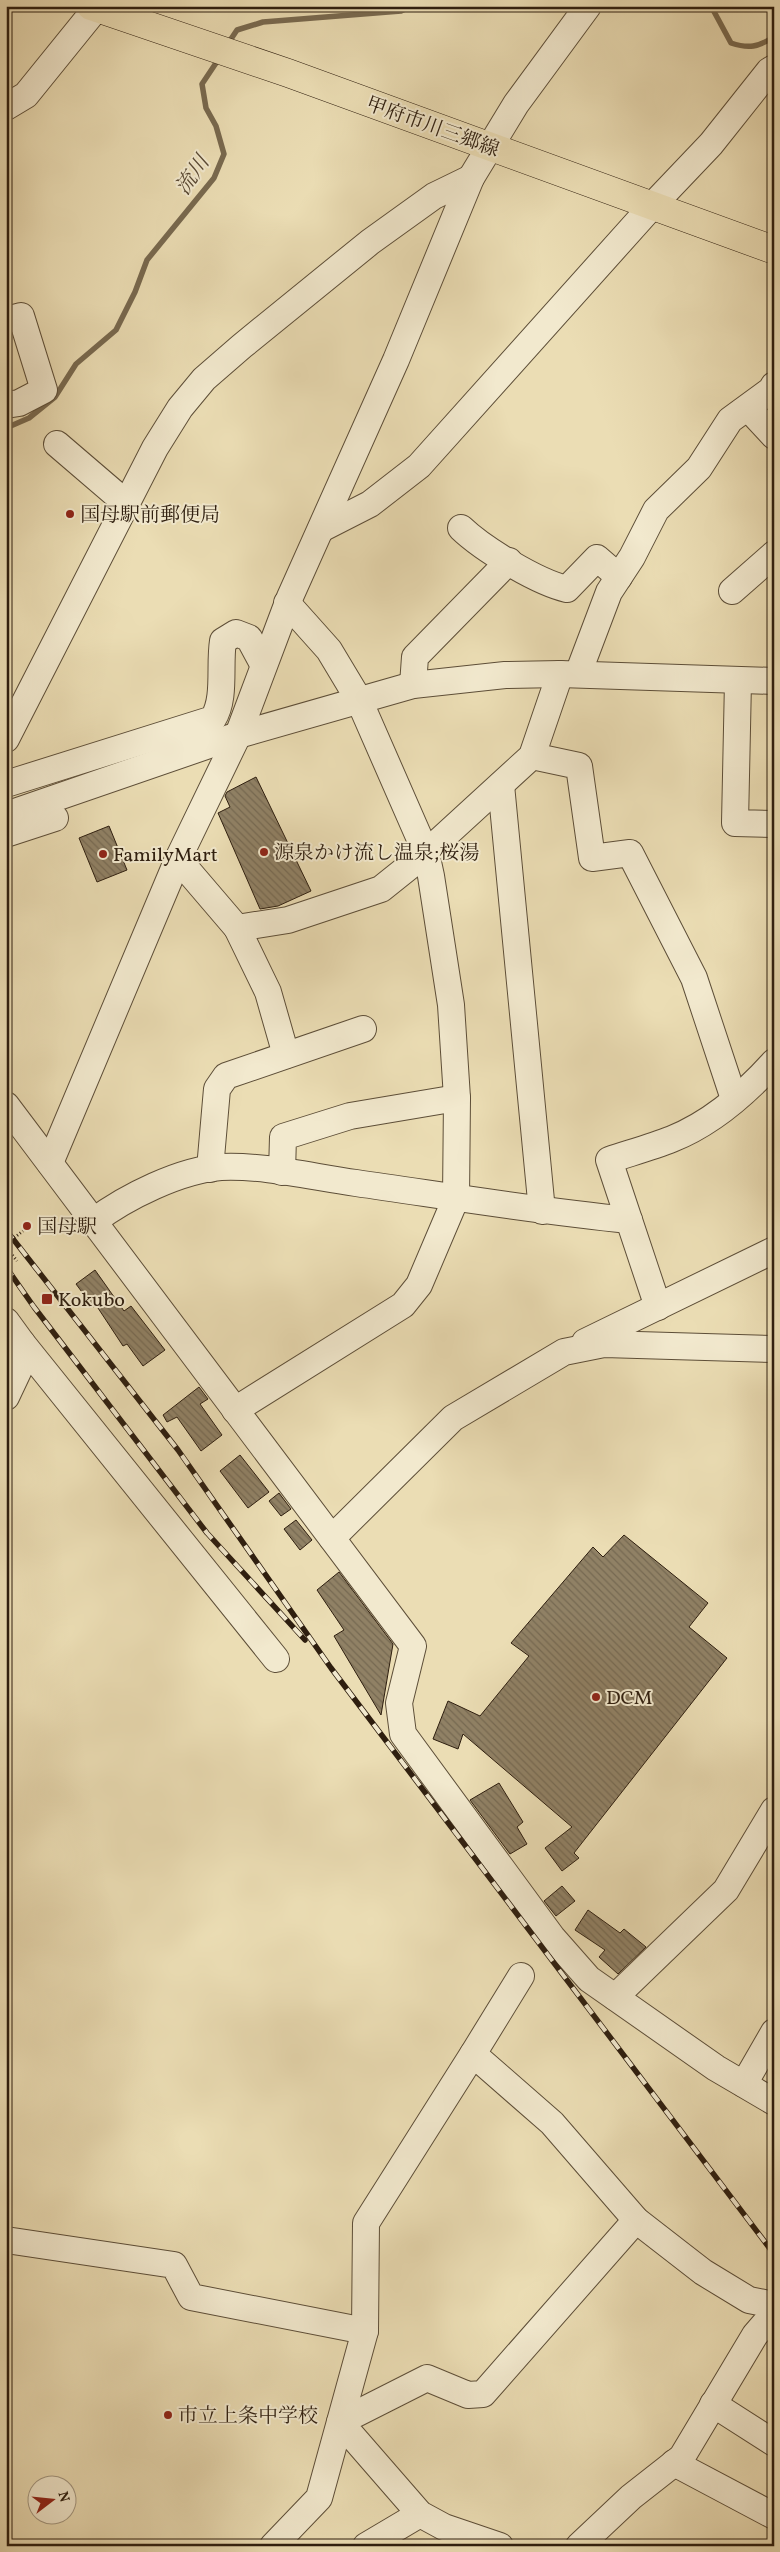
<svg xmlns="http://www.w3.org/2000/svg" width="780" height="2552" viewBox="0 0 780 2552" font-family="Vollkorn,'Noto Serif JP',serif">
	<style>
		.lines { fill: none; stroke-linecap: round; stroke-linejoin: round }
		.stream { stroke: #796a50; stroke-width: 5.5 }
		.building { fill: url(#building-back-hatch); stroke: #2e1e0f }
		.minor-casing { stroke: #5d4e38; stroke-width: 28 }
		.major-casing { stroke: #2e1e0f; stroke-width: 29 }
		.path { stroke: #2e1e0f; stroke-width: 3; stroke-dasharray: 1 2.5; stroke-linecap: butt }
		.minor { stroke: #f2e9ce; stroke-width: 26 }
		.major { stroke: #ebddb4; stroke-width: 28 }
		.rail-casing { stroke: #2e1e0f; stroke-width: 5.5 }
		.rail { stroke: #f2e9ce; stroke-width: 4; stroke-dasharray: 11; stroke-linecap: butt }
		.poi-dot { fill: #8f2418; stroke: #f2e9ce; stroke-width: 2 }
		.labels { text-anchor: middle; stroke-width: 4; stroke-linejoin: round; paint-order: stroke }
		.street-label { font-size: 20px; fill: #2e1e0f; stroke: #f2e9ce }
		.poi-label { font-size: 20px; fill: #2e1e0f; stroke: #f2e9ce; text-anchor: start }
		.water-label { font-size: 21px; font-style: italic; fill: #5a4a35; stroke: #f2e9ce }
	</style>
	<defs>
		<pattern id="building-back-hatch" width="6" height="6" patternUnits="userSpaceOnUse" patternTransform="scale(1.25)"><rect width="6" height="6" fill="#908165"/><path d="M-1 5l2 2M0 0l6 6M5-1l2 2" fill="none" stroke="#766952"/></pattern>
	</defs>
	<rect width="100%" height="100%" fill="#ebddb4"/>
	<filter id="stains"><feTurbulence type="fractalNoise" baseFrequency=".004" numOctaves="4"/><feColorMatrix values="0 0 0 0 .2 0 0 0 0 .09 0 0 0 0 .02 0 0 0 .5 -.17"/></filter>
	<radialGradient id="worn" r=".72"><stop offset=".6" stop-color="#630" stop-opacity="0"/><stop offset="1" stop-color="#630" stop-opacity=".3"/></radialGradient>
	<g class="lines">
		<g class="stream">
			<path d="M 711,6 L 731,43 C 749,49 758,47 774,37"/>
			<path d="M 227,45 L 237,30 L 263,22 L 401,11 L 412,6"/>
			<path d="M 6,428 L 29,418 L 55,397 L 76,364 L 116,330 L 135,292 L 147,260 L 214,178 L 224,154 L 216,126 L 206,108 L 202,84 L 220,57"/>
		</g>
	</g>
	<g class="building">
		<path d="M 256,777 L 311,891 L 278,906 L 260,909 L 218,813 L 230,807 L 225,796 L 227,792 Z"/>
		<path d="M 109,826 L 127,870 L 97,882 L 79,838 Z"/>
		<path d="M 95,1270 L 124,1311 L 131,1306 L 165,1350 L 143,1366 L 127,1344 L 123,1346 L 96,1305 L 93,1307 L 76,1284 Z"/>
		<path d="M 199,1387 L 208,1399 L 200,1404 L 222,1435 L 201,1451 L 177,1417 L 167,1422 L 163,1415 Z"/>
		<path d="M 240,1455 L 269,1492 L 248,1508 L 220,1471 Z"/>
		<path d="M 279,1493 L 291,1509 L 281,1516 L 269,1501 Z"/>
		<path d="M 296,1520 L 312,1540 L 300,1550 L 284,1529 Z"/>
		<path d="M 624,1535 L 708,1603 L 689,1627 L 727,1658 L 574,1853 L 579,1858 L 562,1871 L 545,1848 L 572,1827 L 463,1734 L 458,1749 L 433,1739 L 448,1701 L 480,1716 L 529,1656 L 511,1643 L 593,1547 L 603,1557 Z"/>
		<path d="M 339,1572 L 393,1644 L 381,1715 L 334,1636 L 344,1630 L 317,1590 Z"/>
		<path d="M 499,1783 L 523,1822 L 517,1827 L 527,1844 L 510,1854 L 470,1800 Z"/>
		<path d="M 562,1886 L 575,1901 L 556,1916 L 544,1901 Z"/>
		<path d="M 588,1910 L 620,1933 L 624,1929 L 646,1947 L 618,1974 L 599,1957 L 605,1950 L 575,1930 Z"/>
	</g>
	<g class="lines">
		<defs>
			<g id="minor">
				<path d="M 6,107 L 26,95 L 98,6"/>
				<path d="M 6,320 L 21,316 L 44,390 L 19,403 L 6,405"/>
				<path d="M 748,408 L 774,436"/>
				<path d="M 57,444 L 127,504"/>
				<path d="M 461,528 C 483,549 537,582 567,589 L 597,558 L 619,577"/>
				<path d="M 321,529 L 370,504 L 419,466 L 652,206 L 711,144 L 769,71 L 774,68"/>
				<path d="M 732,591 L 774,554"/>
				<path d="M 578,674 L 609,592 L 632,557 L 656,510 L 699,468 L 730,420 L 771,390 L 774,385"/>
				<path d="M 738,681 L 735,823 L 774,824"/>
				<path d="M 413,685 L 415,657 L 509,561"/>
				<path d="M 6,739 L 155,448 L 180,408 L 204,379 L 242,346 L 370,242 L 434,196 L 471,178"/>
				<path d="M 532,756 L 579,766 L 592,858 L 630,853 L 694,978 L 734,1099"/>
				<path d="M 6,784 L 213,719 C 226,698 219,666 223,641 L 236,633 L 249,638 L 263,664"/>
				<path d="M 501,785 L 542,1211"/>
				<path d="M 6,815 L 238,735 L 413,685 L 505,675 L 560,674 L 774,681"/>
				<path d="M 6,834 L 55,818"/>
				<path d="M 178,859 L 237,928 L 288,920 L 381,889 L 426,853 L 532,756 L 560,674"/>
				<path d="M 237,928 L 268,992 L 286,1055"/>
				<path d="M 6,1105 L 413,1646 L 399,1703 L 403,1734 L 552,1937 L 589,1979 L 716,2068 L 774,2102"/>
				<path d="M 50,1163 L 178,859 L 238,735 L 290,597 L 396,360 L 471,178 L 516,104 L 588,6"/>
				<path d="M 210,1169 L 217,1089 L 226,1076 L 363,1029"/>
				<path d="M 282,1172 L 283,1137 L 350,1116 L 457,1098"/>
				<path d="M 94,1221 C 126,1197 180,1170 221,1167 C 265,1165 312,1177 356,1183 C 447,1196 537,1211 629,1220"/>
				<path d="M 658,1307 L 609,1160 C 630,1153 652,1147 672,1139 C 712,1123 746,1093 774,1062"/>
				<path d="M 6,1321 L 22,1343 L 23,1361 L 6,1397"/>
				<path d="M 585,1342 L 774,1250"/>
				<path d="M 22,1343 L 276,1659"/>
				<path d="M 235,1410 L 403,1305 L 419,1285 L 456,1198 L 457,1098 L 451,1005 L 431,876 L 426,853 L 359,700 L 329,650 L 287,603"/>
				<path d="M 332,1538 L 453,1418 L 564,1352 L 604,1344 L 774,1349"/>
				<path d="M 615,1997 L 726,1890 L 774,1810"/>
				<path d="M 473,2054 L 521,1976"/>
				<path d="M 744,2084 L 774,2032"/>
				<path d="M 6,2240 L 174,2265 L 191,2297 L 365,2331"/>
				<path d="M 713,2404 L 774,2443"/>
				<path d="M 674,2463 L 774,2516"/>
				<path d="M 273,2546 L 319,2498 L 365,2331 L 366,2223 L 473,2054 L 552,2123 L 636,2220 L 703,2272 L 749,2300 L 774,2305"/>
				<path d="M 366,2546 L 420,2514"/>
				<path d="M 500,2546 L 444,2527 L 420,2514 L 340,2422 L 427,2378 L 468,2395 L 483,2394 L 636,2220"/>
				<path d="M 579,2546 L 631,2497 L 682,2457 L 755,2335 L 774,2313"/>
			</g>
			<path id="major" d="M 91,6 L 288,73 L 774,250"/>
		</defs>
		<use href="#minor" class="minor-casing"/>
		<use href="#major" class="major-casing"/>
		<g class="path">
			<path d="M 6,1244 L 23,1231"/>
			<path d="M 6,1247 L 17,1261"/>
		</g>
		<use href="#minor" class="minor"/>
		<use href="#major" class="major"/>
		<defs>
			<g id="rail">
				<path d="M 6,1230 L 178,1450 L 331,1668 L 774,2254"/>
				<path d="M 6,1267 L 34,1307 L 207,1533 L 305,1640"/>
			</g>
		</defs>
		<use href="#rail" class="rail-casing"/>
		<use href="#rail" class="rail"/>
	</g>
	<g class="poi-dot">
		<circle cx="70" cy="514" r="5"/>
		<circle cx="264" cy="852" r="5"/>
		<circle cx="103" cy="854" r="5"/>
		<circle cx="27" cy="1226" r="5"/>
		<rect x="41" y="1293" width="12" height="12" rx="2.5"/>
		<circle cx="596" cy="1697" r="5"/>
		<circle cx="168" cy="2415" r="5"/>
	</g>
	<g class="labels">
		<g class="street-label">
			<text transform="translate(433 126) rotate(20)" y="7">甲府市川三郷線</text>
		</g>
		<g class="poi-label">
			<text x="80" y="521">国母駅前郵便局</text>
			<text x="274" y="859">源泉かけ流し温泉;桜湯</text>
			<text x="113" y="861">FamilyMart</text>
			<text x="37" y="1233">国母駅</text>
			<text x="58" y="1306">Kokubo</text>
			<text x="606" y="1704">DCM</text>
			<text x="178" y="2422">市立上条中学校</text>
		</g>
		<g class="water-label">
			<text transform="translate(192 175) rotate(-56)" y="7">流川</text>
		</g>
	</g>
	<rect width="780" height="2552" fill="none" stroke="#ebddb4" stroke-width="25"/>
	<rect x="8" y="8" width="765" height="2537" fill="none" stroke="#2e1e0f" stroke-width="2.5"/>
	<rect x="12" y="12" width="755" height="2527" fill="none" stroke="#2e1e0f"/>
	<g transform="translate(52 2500) rotate(74)"><circle r="24" fill="#f2e9ce" stroke="#a49882"/>
	<path d="M0-4L9 19L0 12L-9 19Z" fill="#8f2418"/>
	<text y="-8" font-size="14" font-weight="bold" text-anchor="middle" fill="#2e1e0f">N</text>
	</g>
	<rect width="100%" height="100%" filter="url(#stains)"/>
	<rect width="100%" height="100%" fill="url(#worn)"/>
</svg>
